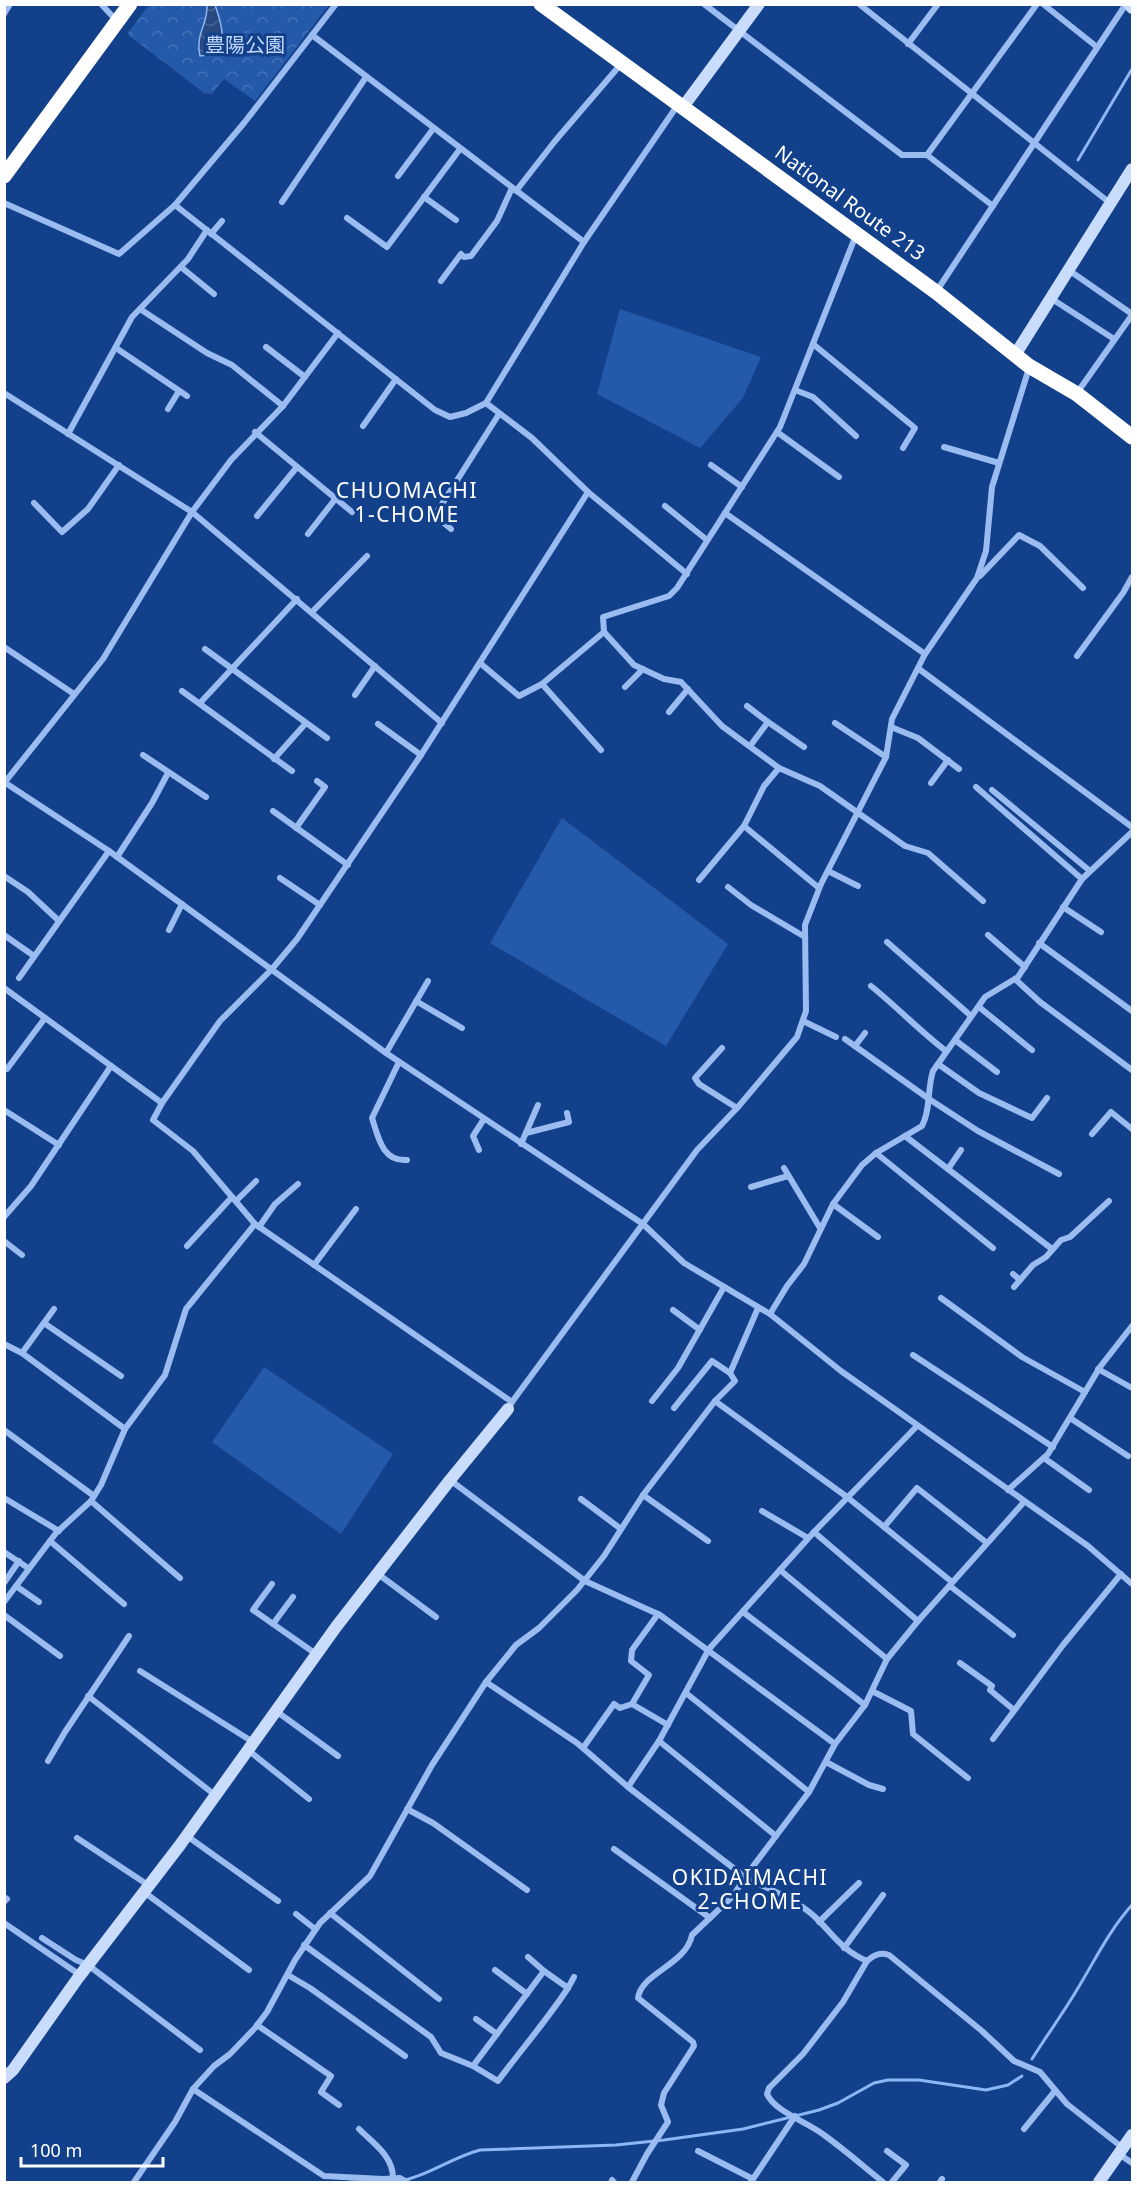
<svg xmlns="http://www.w3.org/2000/svg" width="1137" height="2187" viewBox="0 0 1137 2187" font-family="'Noto Sans','Noto Sans JP',sans-serif">
	<style>
		.park { fill: url(#park-crowns) }
		.garden { fill: #2559aa }
		.water { fill: url(#water-waves); stroke: #8db6f4; stroke-width: 1.5 }
		.lines { fill: none; stroke-linecap: round; stroke-linejoin: round }
		.stream { stroke: #8db6f4; stroke-width: 3 }
		.street { stroke: #9bbcf0; stroke-width: 6 }
		.secondary { stroke: #c9dcfb; stroke-width: 12 }
		.highway { stroke: #fff; stroke-width: 15 }
		.labels { text-anchor: middle; stroke-width: 6; stroke-linejoin: round; paint-order: stroke }
		.park-label { font-size: 20px; fill: #c1d8fc; stroke: #13408b }
		.street-label { font-size: 20px; fill: #fff; stroke: #13408b }
		.neighbourhood-label { font-size: 21px; letter-spacing: 1.5px; fill: #fff; stroke: #13408b }
	</style>
	<defs>
		<pattern id="park-crowns" width="20" height="18" patternUnits="userSpaceOnUse" patternTransform="scale(1.5)"><rect width="20" height="18" fill="#2559aa"/><path d="M2 6a3 3 0 1 1 6 0M12 15a3 3 0 1 1 6 0" fill="none" stroke="#4672b7"/></pattern>
		<pattern id="water-waves" width="16" height="10" patternUnits="userSpaceOnUse" patternTransform="scale(1.5)"><rect width="16" height="10" fill="#284a81"/><path d="M0 5q4-4 8 0t8 0" fill="none" stroke="#486594"/></pattern>
	</defs>
	<rect width="100%" height="100%" fill="#13408b"/>
	<path class="park" d="M 149,5 L 329,5 L 255,101 L 224,79 L 212,94 L 204,93 L 127,34 Z"/>
	<g class="garden">
		<path d="M 620,309 L 761,357 L 743,398 L 700,448 L 597,394 Z"/>
		<path d="M 562,818 L 728,944 L 666,1046 L 490,943 Z"/>
		<path d="M 264,1367 L 393,1454 L 341,1534 L 212,1442 Z"/>
	</g>
	<path class="water" d="M 207,5 L 215,5 C 222,25 232,53 200,56 C 195,33 208,25 207,5 Z"/>
	<g class="lines">
		<g class="stream">
			<path d="M 1078,160 L 1132,69"/>
			<path d="M 1032,2059 C 1047,2035 1064,2012 1078,1988 C 1095,1960 1110,1929 1132,1905"/>
			<path d="M 350,2182 L 360,2182"/>
			<path d="M 395,2182 C 425,2178 450,2158 480,2150 L 616,2145 L 664,2140 L 743,2129 L 819,2110 L 838,2103 L 874,2083 L 888,2080 L 919,2080 L 986,2090 L 1008,2085 L 1022,2076"/>
		</g>
		<g class="street">
			<path d="M 101,4 L 117,21"/>
			<path d="M 704,4 L 902,155 L 927,155 L 993,206"/>
			<path d="M 859,4 L 1110,203"/>
			<path d="M 1043,4 L 1097,47"/>
			<path d="M 4,14 L 10,4"/>
			<path d="M 312,35 L 584,242"/>
			<path d="M 908,44 L 938,4"/>
			<path d="M 927,155 L 1037,4"/>
			<path d="M 398,176 L 433,129"/>
			<path d="M 516,191 L 555,141 L 621,64"/>
			<path d="M 424,197 L 456,220"/>
			<path d="M 282,202 L 366,77"/>
			<path d="M 4,203 L 119,254 L 175,205 L 244,123 L 336,4"/>
			<path d="M 175,205 L 435,410 L 450,417 L 466,413 L 486,403 L 584,242 L 677,106"/>
			<path d="M 347,218 L 387,247 L 460,149"/>
			<path d="M 211,234 L 222,221"/>
			<path d="M 856,235 L 780,427 L 677,588 L 669,596 L 603,617 L 604,632 L 634,665 L 664,679 L 681,682 L 722,726 L 779,768 L 820,786 L 905,846 L 928,853 L 983,901"/>
			<path d="M 181,267 L 214,294"/>
			<path d="M 1070,271 L 1132,314"/>
			<path d="M 441,281 L 461,254 L 464,257 L 471,256 L 497,221 L 512,188"/>
			<path d="M 936,292 L 1126,4"/>
			<path d="M 1052,299 L 1114,339"/>
			<path d="M 140,309 L 207,353 L 232,365 L 283,406"/>
			<path d="M 813,344 L 915,428 L 903,448"/>
			<path d="M 266,347 L 305,377"/>
			<path d="M 116,348 L 187,396"/>
			<path d="M 795,390 L 813,397 L 856,436"/>
			<path d="M 4,393 L 192,512 L 442,723"/>
			<path d="M 1077,393 L 1132,315"/>
			<path d="M 486,403 L 532,438 L 588,492 L 687,574"/>
			<path d="M 168,409 L 179,391"/>
			<path d="M 363,426 L 396,379"/>
			<path d="M 255,432 L 352,512"/>
			<path d="M 777,432 L 839,477"/>
			<path d="M 68,434 L 132,317 L 188,259 L 207,230"/>
			<path d="M 944,447 L 999,463"/>
			<path d="M 711,465 L 742,487"/>
			<path d="M 34,503 L 62,532 L 88,509 L 119,465"/>
			<path d="M 665,506 L 707,540"/>
			<path d="M 725,513 L 925,654"/>
			<path d="M 257,516 L 297,467"/>
			<path d="M 451,529 L 438,518 L 437,512 L 499,414"/>
			<path d="M 308,534 L 336,498"/>
			<path d="M 980,576 L 1019,535 L 1040,546 L 1083,588"/>
			<path d="M 312,612 L 367,556"/>
			<path d="M 4,647 L 74,694"/>
			<path d="M 205,649 L 327,738"/>
			<path d="M 1077,656 L 1123,593 L 1132,577"/>
			<path d="M 480,663 L 519,696 L 542,684 L 604,632"/>
			<path d="M 919,669 L 1132,827"/>
			<path d="M 542,684 L 601,750"/>
			<path d="M 625,687 L 643,669"/>
			<path d="M 182,691 L 292,771"/>
			<path d="M 355,695 L 375,666"/>
			<path d="M 200,703 L 297,599"/>
			<path d="M 747,706 L 768,722"/>
			<path d="M 669,712 L 688,689"/>
			<path d="M 835,723 L 886,757"/>
			<path d="M 378,724 L 421,755"/>
			<path d="M 891,727 L 918,738 L 959,769"/>
			<path d="M 750,746 L 768,722 L 804,747"/>
			<path d="M 143,755 L 206,797"/>
			<path d="M 274,759 L 306,723"/>
			<path d="M 4,782 L 109,851 L 386,1053 L 643,1224 L 684,1263 L 770,1314 L 841,1371 L 1088,1546 L 1132,1584"/>
			<path d="M 5,782 L 103,659 L 192,512 L 231,460 L 283,406 L 338,333"/>
			<path d="M 931,783 L 948,760"/>
			<path d="M 976,787 L 1082,879"/>
			<path d="M 992,790 L 1090,871"/>
			<path d="M 273,811 L 348,865"/>
			<path d="M 744,826 L 819,888"/>
			<path d="M 296,828 L 325,787 L 317,781"/>
			<path d="M 117,857 L 152,803 L 168,773"/>
			<path d="M 828,871 L 858,886"/>
			<path d="M 4,876 L 28,892 L 59,921"/>
			<path d="M 280,878 L 320,905"/>
			<path d="M 699,880 L 744,826 L 764,786 L 779,768"/>
			<path d="M 728,887 L 751,905 L 805,937"/>
			<path d="M 1063,907 L 1101,932"/>
			<path d="M 169,930 L 182,904"/>
			<path d="M 4,935 L 34,956"/>
			<path d="M 988,935 L 1025,967"/>
			<path d="M 887,942 L 971,1016"/>
			<path d="M 1039,943 L 1132,1011"/>
			<path d="M 19,978 L 109,851"/>
			<path d="M 1015,979 L 1040,1002 L 1132,1070"/>
			<path d="M 871,986 C 897,1007 920,1031 946,1051"/>
			<path d="M 4,988 L 162,1103 L 220,1021 L 272,969 L 297,939 L 421,755 L 588,492"/>
			<path d="M 416,1001 L 462,1028"/>
			<path d="M 979,1007 L 1032,1050"/>
			<path d="M 803,1021 L 836,1037"/>
			<path d="M 845,1039 L 929,1099 L 978,1131 L 1059,1174"/>
			<path d="M 955,1040 L 997,1072"/>
			<path d="M 855,1046 L 865,1033"/>
			<path d="M 722,1048 L 695,1078 L 699,1084 L 737,1108"/>
			<path d="M 386,1053 L 428,981"/>
			<path d="M 399,1062 L 372,1118 C 378,1136 382,1162 407,1160"/>
			<path d="M 938,1064 L 979,1093 L 1032,1118 L 1047,1098"/>
			<path d="M 4,1067 L 7,1069 L 45,1018"/>
			<path d="M 162,1103 L 153,1120 L 193,1151 L 255,1224 L 512,1402"/>
			<path d="M 4,1110 L 59,1145"/>
			<path d="M 526,1133 L 569,1122 L 567,1113"/>
			<path d="M 1092,1134 L 1111,1112 L 1132,1129"/>
			<path d="M 905,1136 L 1052,1249"/>
			<path d="M 521,1144 L 538,1105"/>
			<path d="M 479,1150 L 473,1136 L 484,1119"/>
			<path d="M 876,1153 L 993,1248"/>
			<path d="M 784,1168 L 820,1228"/>
			<path d="M 948,1169 L 961,1150"/>
			<path d="M 751,1187 L 788,1176"/>
			<path d="M 236,1201 L 256,1181"/>
			<path d="M 833,1204 L 878,1237"/>
			<path d="M 4,1217 L 31,1186 L 111,1066"/>
			<path d="M 259,1227 L 275,1204 L 298,1184"/>
			<path d="M 4,1241 L 22,1255"/>
			<path d="M 187,1246 L 232,1197"/>
			<path d="M 314,1265 L 356,1209"/>
			<path d="M 1013,1274 L 1020,1280"/>
			<path d="M 1014,1287 L 1033,1265 L 1046,1257 L 1061,1240 L 1070,1237 L 1109,1201"/>
			<path d="M 941,1298 L 1022,1357 L 1085,1392"/>
			<path d="M 673,1310 L 700,1330"/>
			<path d="M 770,1314 L 787,1286 L 804,1264 L 833,1204 L 862,1165 L 876,1153 L 922,1126 C 931,1109 927,1089 933,1071 L 985,997 L 1018,977 L 1082,879 L 1132,832"/>
			<path d="M 44,1323 L 121,1376"/>
			<path d="M 4,1344 L 22,1353 L 125,1429"/>
			<path d="M 22,1353 L 54,1309"/>
			<path d="M 913,1355 L 1053,1447"/>
			<path d="M 1098,1369 L 1132,1388"/>
			<path d="M 652,1401 L 678,1368 L 724,1287"/>
			<path d="M 715,1401 L 847,1497 L 952,1582"/>
			<path d="M 674,1408 L 712,1361 L 730,1373"/>
			<path d="M 508,1409 L 512,1402 L 697,1150 L 738,1107 L 797,1037 L 806,1011 L 805,925 L 821,884 L 886,757 L 892,719 L 925,654 L 977,578 L 986,551 L 992,487 L 1029,368"/>
			<path d="M 1070,1418 L 1128,1456"/>
			<path d="M 4,1430 L 94,1496"/>
			<path d="M 1044,1458 L 1089,1490"/>
			<path d="M 450,1480 L 585,1581 L 660,1615 L 835,1744"/>
			<path d="M 1008,1490 L 1048,1454 L 1100,1367 L 1132,1326"/>
			<path d="M 643,1495 L 708,1541"/>
			<path d="M 4,1498 L 59,1531"/>
			<path d="M 581,1499 L 621,1529"/>
			<path d="M 91,1501 L 180,1578"/>
			<path d="M 762,1511 L 808,1538"/>
			<path d="M 884,1527 L 917,1488 L 987,1543"/>
			<path d="M 814,1532 L 918,1621"/>
			<path d="M 50,1541 L 124,1604"/>
			<path d="M 4,1552 L 28,1568"/>
			<path d="M 780,1570 L 887,1659"/>
			<path d="M 378,1574 L 436,1617"/>
			<path d="M 4,1583 L 19,1561"/>
			<path d="M 272,1584 L 253,1610 L 316,1654"/>
			<path d="M 16,1586 L 39,1602"/>
			<path d="M 950,1586 L 1013,1635"/>
			<path d="M 4,1602 L 56,1533 L 91,1501 L 101,1485 L 125,1429 L 165,1375 L 186,1309 L 255,1224"/>
			<path d="M 743,1612 L 865,1705"/>
			<path d="M 4,1615 L 60,1656"/>
			<path d="M 273,1624 L 293,1597"/>
			<path d="M 960,1663 L 992,1686 L 990,1690 L 1014,1710"/>
			<path d="M 140,1671 L 253,1742"/>
			<path d="M 486,1682 L 577,1743 L 628,1787 L 745,1877 L 733,1896 L 692,1935 C 686,1965 641,1973 638,1998 L 693,2042 L 694,2046 L 664,2093 L 661,2105 L 668,2122 L 647,2154 L 632,2182"/>
			<path d="M 872,1691 L 911,1711 L 913,1734 L 968,1778"/>
			<path d="M 686,1693 L 809,1792"/>
			<path d="M 88,1696 L 215,1795"/>
			<path d="M 632,1704 L 668,1725"/>
			<path d="M 276,1711 L 338,1756"/>
			<path d="M 993,1739 L 1063,1645 L 1121,1574"/>
			<path d="M 659,1741 L 776,1836"/>
			<path d="M 583,1748 L 614,1704 L 620,1708 L 632,1704 L 649,1675 L 631,1661 L 632,1650 L 658,1614"/>
			<path d="M 248,1750 L 309,1799"/>
			<path d="M 48,1761 L 65,1732 L 129,1636"/>
			<path d="M 826,1762 L 869,1785 L 883,1789"/>
			<path d="M 628,1787 L 659,1741 L 709,1649 L 814,1532 L 917,1426"/>
			<path d="M 407,1809 L 433,1823 L 527,1890"/>
			<path d="M 187,1836 L 278,1901"/>
			<path d="M 77,1838 L 148,1885"/>
			<path d="M 614,1849 L 710,1918"/>
			<path d="M 144,1892 L 249,1970"/>
			<path d="M 4,1897 L 7,1899 L 4,1902"/>
			<path d="M 330,1913 L 439,1999"/>
			<path d="M 296,1914 L 315,1929"/>
			<path d="M 819,1922 L 859,1883"/>
			<path d="M 4,1923 L 80,1975"/>
			<path d="M 42,1938 L 76,1960 L 88,1965 L 200,2050"/>
			<path d="M 304,1945 L 431,2037 L 441,2053 L 473,2066 L 544,1971 L 568,1988 C 547,2020 521,2050 498,2081 L 473,2066"/>
			<path d="M 844,1948 L 883,1895"/>
			<path d="M 528,1957 L 544,1971"/>
			<path d="M 867,1961 C 874,1955 880,1952 889,1955 L 982,2031 L 1014,2061 L 1040,2072 L 1067,2104 L 1123,2148"/>
			<path d="M 495,1970 L 527,1994"/>
			<path d="M 288,1975 L 310,1988 L 405,2056"/>
			<path d="M 568,1988 L 574,1977"/>
			<path d="M 476,2019 L 497,2034"/>
			<path d="M 257,2025 L 331,2076 L 321,2092 L 339,2105"/>
			<path d="M 193,2089 L 324,2176 L 383,2179 L 400,2178 L 407,2182"/>
			<path d="M 359,2129 C 374,2144 393,2156 393,2178"/>
			<path d="M 1024,2129 L 1055,2091"/>
			<path d="M 698,2151 L 753,2179"/>
			<path d="M 887,2151 L 906,2165 L 892,2182"/>
			<path d="M 1119,2154 L 1132,2163"/>
			<path d="M 612,2180 L 614,2182"/>
			<path d="M 134,2182 L 175,2122 L 193,2089 L 214,2066 L 230,2054 L 255,2028 L 267,2012 L 295,1960 L 320,1923 L 370,1876 L 432,1765 L 486,1682 L 516,1645 L 539,1628 L 577,1590 L 604,1556 L 643,1495 L 715,1401 L 735,1381 L 730,1373 L 758,1308"/>
			<path d="M 751,2182 L 795,2116"/>
			<path d="M 883,2182 C 864,2167 845,2150 824,2135 C 808,2122 775,2112 767,2094 L 769,2088 L 803,2054 L 843,2002 L 867,1961 C 841,1950 833,1934 814,1916 C 795,1899 768,1889 745,1877 L 809,1792 L 835,1744 L 865,1705 L 887,1659 L 918,1621 L 1024,1502"/>
			<path d="M 940,2182 L 942,2179"/>
		</g>
		<g class="secondary">
			<path d="M 1129,4 L 1132,8"/>
			<path d="M 683,107 L 759,4"/>
			<path d="M 1015,355 L 1132,169"/>
			<path d="M 4,2078 L 13,2070 L 78,1978 L 180,1845 L 336,1627 L 450,1480 L 508,1409"/>
			<path d="M 1099,2182 L 1132,2135"/>
		</g>
		<g class="highway">
			<path d="M 541,4 L 936,292 L 1029,366 L 1077,394 L 1132,437"/>
			<path d="M 4,176 L 130,4"/>
		</g>
	</g>
	<g class="labels">
		<g class="park-label">
			<text x="245" y="52">豊陽公園</text>
		</g>
		<g class="street-label">
			<text transform="translate(850 203) rotate(36)" y="7">National Route 213</text>
		</g>
		<g class="neighbourhood-label">
			<text x="407" y="498">CHUOMACHI<tspan x="407" dy="24">1-CHOME</tspan></text>
			<text x="750" y="1885">OKIDAIMACHI<tspan x="750" dy="24">2-CHOME</tspan></text>
		</g>
	</g>
	<rect width="1137" height="2187" fill="none" stroke="#ffffff" stroke-width="12"/>
	<path d="M21 2157v9h142v-9" fill="none" stroke="#ffffff" stroke-width="3"/>
	<text x="30" y="2157" font-size="18" fill="#ffffff" stroke="#13408b" stroke-width="4.5" paint-order="stroke">100 m</text>
</svg>
